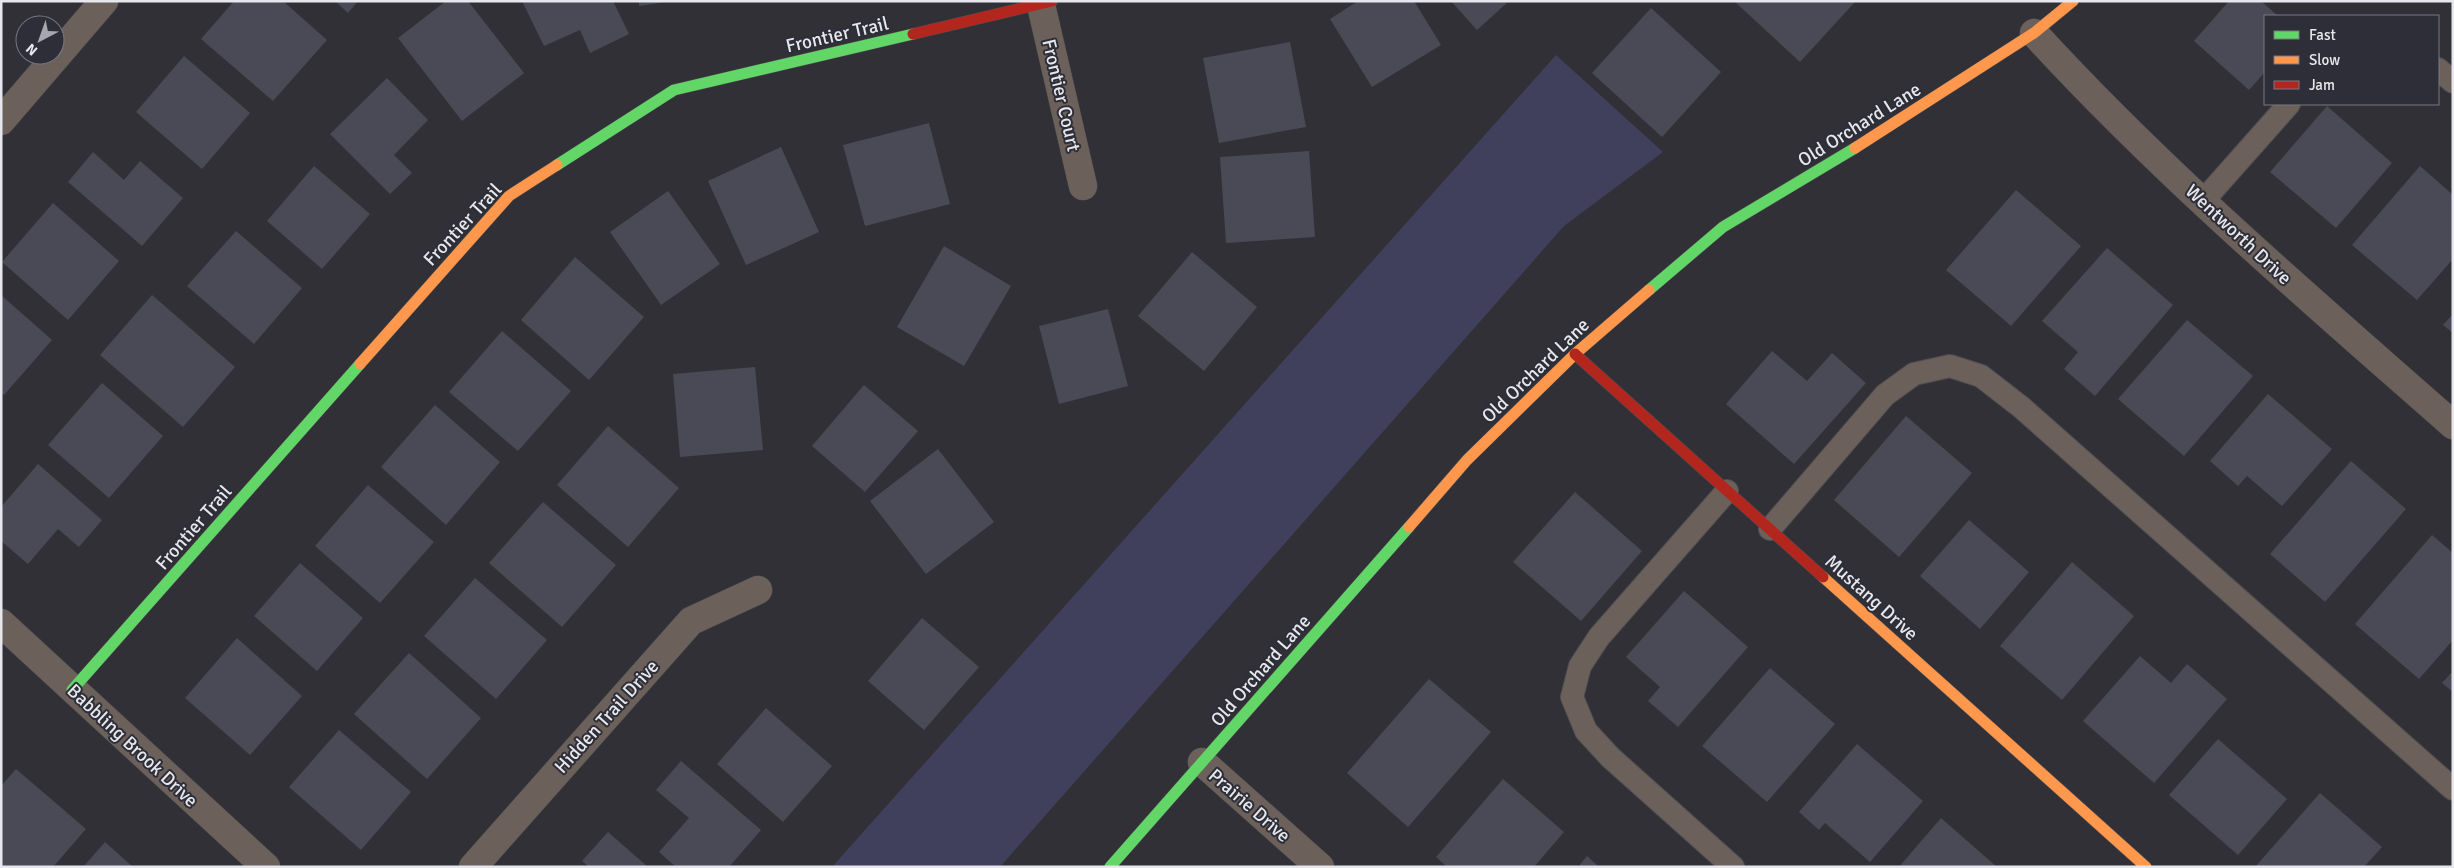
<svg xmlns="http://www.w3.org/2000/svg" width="2454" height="868" viewBox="0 0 2454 868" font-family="Signika,sans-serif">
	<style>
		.green { fill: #41405c }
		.building { fill: #4a4a56 }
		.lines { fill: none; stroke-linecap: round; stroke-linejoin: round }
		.lane-casing { stroke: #4e4e53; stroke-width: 24 }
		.street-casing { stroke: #4e4e53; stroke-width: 29 }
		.fast-casing { stroke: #4e4e53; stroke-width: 12 }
		.slow-casing { stroke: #4e4e53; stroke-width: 12 }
		.jam-casing { stroke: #4e4e53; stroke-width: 12 }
		.lane { stroke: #6c615a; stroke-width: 22 }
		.street { stroke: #6c615a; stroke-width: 28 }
		.fast { stroke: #63d668; stroke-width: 11 }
		.slow { stroke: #ff974d; stroke-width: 11 }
		.jam { stroke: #b3261e; stroke-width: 11 }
		.labels { text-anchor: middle; stroke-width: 4; stroke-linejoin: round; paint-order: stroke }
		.street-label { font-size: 19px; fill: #e7e7ee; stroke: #2e2e38 }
	</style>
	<rect width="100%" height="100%" fill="#303036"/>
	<path class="green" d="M 1556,55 L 1663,152 L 1564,226 L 1000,867 L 832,867 Z"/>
	<g class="building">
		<path d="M 234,1 L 283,1 L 327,40 L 273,101 L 201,39 Z"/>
		<path d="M 335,1 L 358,1 L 348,13 Z"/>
		<path d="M 446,1 L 468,1 L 524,73 L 462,121 L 398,38 Z"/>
		<path d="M 522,1 L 613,1 L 629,34 L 590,53 L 580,30 L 544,46 Z"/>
		<path d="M 639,1 L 666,1 L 666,2 L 639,6 Z"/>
		<path d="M 1358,1 L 1414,1 L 1441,45 L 1372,87 L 1330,19 Z"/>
		<path d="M 1451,1 L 1509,1 L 1477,30 Z"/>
		<path d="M 1734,1 L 1854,1 L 1855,2 L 1800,62 Z"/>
		<path d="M 2229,1 L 2261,1 L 2278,16 L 2265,16 L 2265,72 L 2249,90 L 2194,41 Z"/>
		<path d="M 1651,8 L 1721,72 L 1662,137 L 1592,73 Z"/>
		<path d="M 1290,42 L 1306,127 L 1219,143 L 1203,58 Z"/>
		<path d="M 184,56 L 250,113 L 202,169 L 136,112 Z"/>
		<path d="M 387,78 L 428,120 L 394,155 L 412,173 L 390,194 L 330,134 Z"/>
		<path d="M 2327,106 L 2392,163 L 2336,228 L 2270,172 Z"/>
		<path d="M 929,123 L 950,204 L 865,226 L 843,145 Z"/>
		<path d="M 781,147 L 819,232 L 746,265 L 708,181 Z"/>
		<path d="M 1309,151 L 1315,237 L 1226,243 L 1220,157 Z"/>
		<path d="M 93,152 L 124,180 L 140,161 L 183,198 L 142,246 L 68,182 Z"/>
		<path d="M 314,166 L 370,214 L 322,269 L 267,221 Z"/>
		<path d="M 2420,166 L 2453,195 L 2453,259 L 2417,300 L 2352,245 Z"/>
		<path d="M 2016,190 L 2081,246 L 2011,326 L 1946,270 Z"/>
		<path d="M 668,191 L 720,264 L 661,305 L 610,232 Z"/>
		<path d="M 53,203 L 119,261 L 68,320 L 2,262 Z"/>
		<path d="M 236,231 L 302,288 L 254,344 L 187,286 Z"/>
		<path d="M 944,246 L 1011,286 L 964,366 L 897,327 Z"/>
		<path d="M 2107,248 L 2173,305 L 2095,396 L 2064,369 L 2078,352 L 2042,321 Z"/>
		<path d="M 1192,252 L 1257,307 L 1204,371 L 1138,316 Z"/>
		<path d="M 575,257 L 644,317 L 589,380 L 521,320 Z"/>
		<path d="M 1,295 L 52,340 L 4,395 L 1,392 Z"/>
		<path d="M 152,295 L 235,367 L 183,427 L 100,355 Z"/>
		<path d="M 1108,309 L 1128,386 L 1059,404 L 1039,326 Z"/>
		<path d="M 2453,314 L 2453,333 L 2443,325 Z"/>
		<path d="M 2187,320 L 2253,376 L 2184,456 L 2118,399 Z"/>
		<path d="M 502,331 L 571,391 L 518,451 L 449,392 Z"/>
		<path d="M 1772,351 L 1807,381 L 1832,353 L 1866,383 L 1794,464 L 1726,404 Z"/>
		<path d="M 755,367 L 763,450 L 680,457 L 673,374 Z"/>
		<path d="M 102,383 L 163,436 L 109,498 L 48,445 Z"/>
		<path d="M 864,385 L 918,431 L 865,492 L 812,446 Z"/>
		<path d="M 2268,394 L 2332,449 L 2282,506 L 2247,476 L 2238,486 L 2210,461 Z"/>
		<path d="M 435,405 L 500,462 L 446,525 L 381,467 Z"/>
		<path d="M 1906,416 L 1972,473 L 1899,557 L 1834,500 Z"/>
		<path d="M 608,426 L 679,488 L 628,547 L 557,485 Z"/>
		<path d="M 938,449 L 994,522 L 926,574 L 870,501 Z"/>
		<path d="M 2351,461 L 2406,509 L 2325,602 L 2270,554 Z"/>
		<path d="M 38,464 L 102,520 L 79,547 L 58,529 L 28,564 L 1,541 L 1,507 Z"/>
		<path d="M 368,485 L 434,542 L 380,603 L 315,546 Z"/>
		<path d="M 1575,492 L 1642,551 L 1581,621 L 1513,562 Z"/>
		<path d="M 543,502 L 616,565 L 562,627 L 489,563 Z"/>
		<path d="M 1969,520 L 2029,572 L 1980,629 L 1920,576 Z"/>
		<path d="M 2432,535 L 2453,553 L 2453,640 L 2419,679 L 2355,624 Z"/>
		<path d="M 2072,562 L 2134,616 L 2062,700 L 2000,646 Z"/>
		<path d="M 300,563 L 363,618 L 317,671 L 254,616 Z"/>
		<path d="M 475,578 L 547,640 L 496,699 L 424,636 Z"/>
		<path d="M 1684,591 L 1748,647 L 1678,727 L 1648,701 L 1660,687 L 1626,657 Z"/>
		<path d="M 922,618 L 979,667 L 924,730 L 868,681 Z"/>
		<path d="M 237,638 L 302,696 L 250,755 L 185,698 Z"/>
		<path d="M 409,653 L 481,718 L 427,779 L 354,714 Z"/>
		<path d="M 2140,656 L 2171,683 L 2187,664 L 2227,699 L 2154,783 L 2083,721 Z"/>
		<path d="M 1770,668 L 1835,724 L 1767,802 L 1702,746 Z"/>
		<path d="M 2453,671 L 2453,692 L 2442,683 Z"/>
		<path d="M 1429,679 L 1491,732 L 1408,827 L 1347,773 Z"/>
		<path d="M 766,708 L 832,766 L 783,822 L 717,764 Z"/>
		<path d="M 339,730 L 411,792 L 361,850 L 289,787 Z"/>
		<path d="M 2218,739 L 2287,799 L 2238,855 L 2169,795 Z"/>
		<path d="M 1857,744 L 1923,801 L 1870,862 L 1825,823 L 1819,830 L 1799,812 Z"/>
		<path d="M 681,761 L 761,830 L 729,867 L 676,867 L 659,852 L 689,818 L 656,790 Z"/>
		<path d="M 16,769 L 86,829 L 53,867 L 1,867 L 1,786 Z"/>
		<path d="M 1503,779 L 1564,832 L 1534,867 L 1447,867 L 1436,857 Z"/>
		<path d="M 2320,793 L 2382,847 L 2364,867 L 2255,867 Z"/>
		<path d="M 1941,818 L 1997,867 L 1899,867 Z"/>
		<path d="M 608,832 L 648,867 L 589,867 L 582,861 Z"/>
		<path d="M 105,842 L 133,867 L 83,867 Z"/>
		<path d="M 1587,856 L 1599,867 L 1578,867 Z"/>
	</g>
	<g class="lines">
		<defs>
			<g id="lane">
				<path d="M 2438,69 L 2453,82"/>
				<path d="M 2203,201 L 2289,104"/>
				<path d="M 1727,491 L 1599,637 L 1580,666 L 1572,697 L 1586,731 L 1610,757 L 1733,867"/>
				<path d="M 1770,529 L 1885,395 L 1914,374 L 1950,366 L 1981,376 L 2021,407 L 2453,789"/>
			</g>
			<g id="street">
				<path d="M 1041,5 L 1083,186"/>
				<path d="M 2034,33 C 2163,174 2310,299 2453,425"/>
				<path d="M 1,121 L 104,1"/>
				<path d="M 1,623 L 266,867"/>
				<path d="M 1202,762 L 1320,867"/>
				<path d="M 473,867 L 691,621 L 758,590"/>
			</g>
			<g id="fast">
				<path d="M 557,165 L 674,90 L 913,34"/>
				<path d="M 1649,290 L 1723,227 L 1855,148"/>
				<path d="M 72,690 L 360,364"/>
				<path d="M 1110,867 L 1409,527"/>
			</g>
			<g id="slow">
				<path d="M 1855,148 L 2034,33 L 2073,1"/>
				<path d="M 360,364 L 509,196 L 557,165"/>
				<path d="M 1409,527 L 1467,460 L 1575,354 L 1649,290"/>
				<path d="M 1823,577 L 2146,867"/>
			</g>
			<g id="jam">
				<path d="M 913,34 L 1052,1"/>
				<path d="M 1575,354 L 1823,577"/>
			</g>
		</defs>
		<use href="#lane" class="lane-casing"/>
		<use href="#street" class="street-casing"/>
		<use href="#fast" class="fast-casing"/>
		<use href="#slow" class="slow-casing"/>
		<use href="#jam" class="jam-casing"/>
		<use href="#lane" class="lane"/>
		<use href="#street" class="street"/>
		<use href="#fast" class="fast"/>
		<use href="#slow" class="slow"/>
		<use href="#jam" class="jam"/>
	</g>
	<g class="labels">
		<g class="street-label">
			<text transform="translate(837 34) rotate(-13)" y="7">Frontier Trail</text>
			<text transform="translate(1062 95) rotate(77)" y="7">Frontier Court</text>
			<text transform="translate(1859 124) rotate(-32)" y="7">Old Orchard Lane</text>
			<text transform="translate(462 224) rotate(-47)" y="7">Frontier Trail</text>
			<text transform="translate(2239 234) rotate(43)" y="7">Wentworth Drive</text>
			<text transform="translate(1535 370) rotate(-44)" y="7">Old Orchard Lane</text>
			<text transform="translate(193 527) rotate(-49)" y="7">Frontier Trail</text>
			<text transform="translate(1872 597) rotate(42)" y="7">Mustang Drive</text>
			<text transform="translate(1260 670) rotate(-49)" y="7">Old Orchard Lane</text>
			<text transform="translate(606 716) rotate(-48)" y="7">Hidden Trail Drive</text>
			<text transform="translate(133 745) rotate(43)" y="7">Babbling Brook Drive</text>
			<text transform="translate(1250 805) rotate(41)" y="7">Prairie Drive</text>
		</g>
	</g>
	<rect width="2454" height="868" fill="none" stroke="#e7e7ee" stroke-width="5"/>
	<rect x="2264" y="15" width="175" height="90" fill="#2e2e38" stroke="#787881"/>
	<rect x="2274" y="31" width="25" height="8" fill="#63d668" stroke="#787881"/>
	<text x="2309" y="40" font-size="15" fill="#e7e7ee">Fast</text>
	<rect x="2274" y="56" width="25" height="8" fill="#ff974d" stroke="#787881"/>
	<text x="2309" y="65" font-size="15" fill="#e7e7ee">Slow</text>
	<rect x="2274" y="81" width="25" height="8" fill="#b3261e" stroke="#787881"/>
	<text x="2309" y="90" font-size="15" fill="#e7e7ee">Jam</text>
	<g transform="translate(40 40) rotate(221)"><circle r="24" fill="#2e2e38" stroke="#787881"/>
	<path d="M0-4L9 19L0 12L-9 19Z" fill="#a7a7ae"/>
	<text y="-8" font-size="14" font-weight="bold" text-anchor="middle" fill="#e7e7ee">N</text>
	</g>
</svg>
